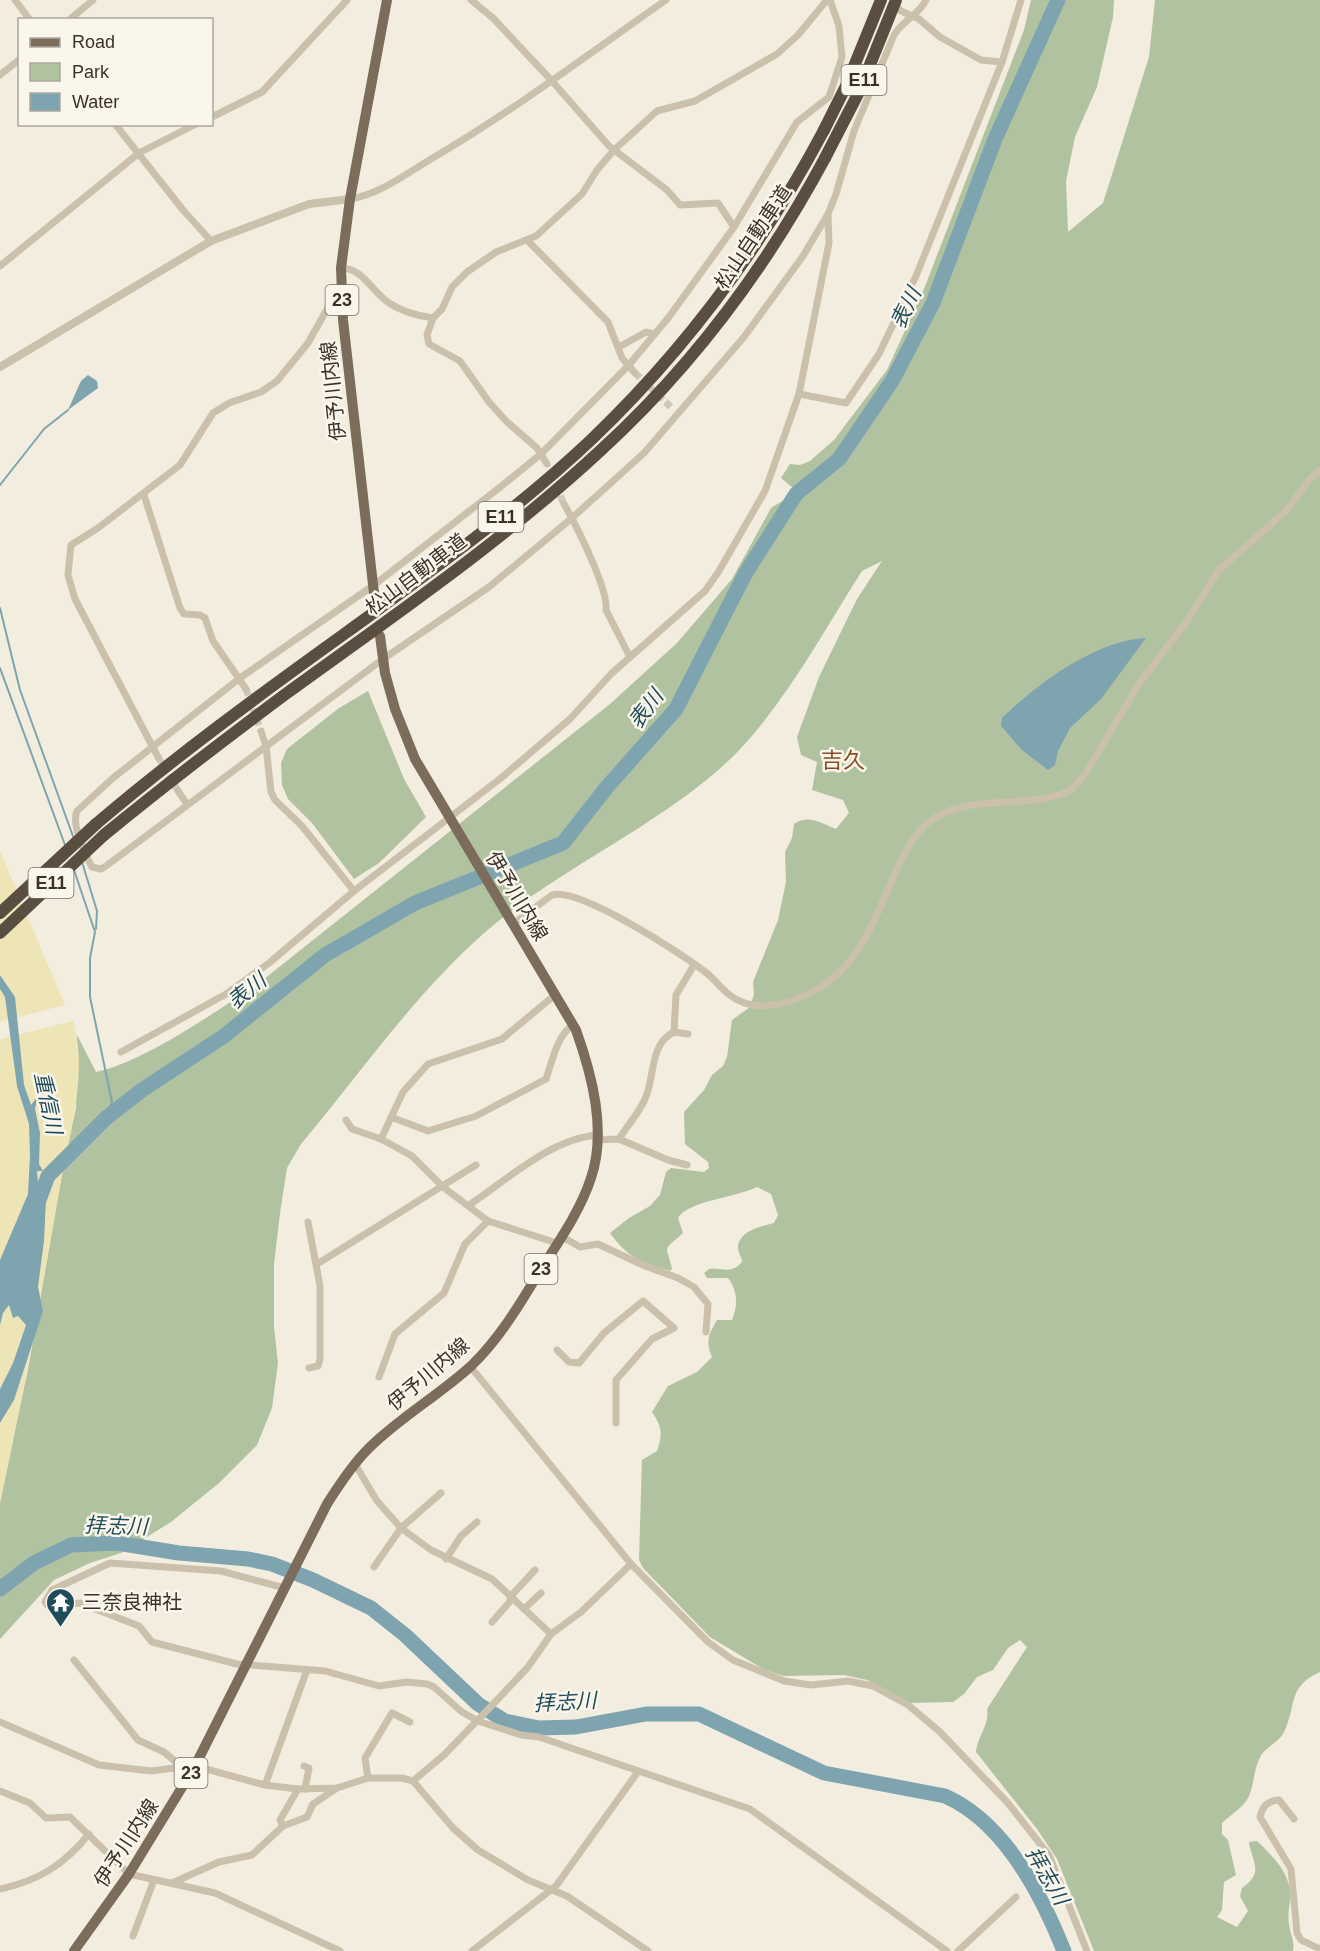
<svg xmlns="http://www.w3.org/2000/svg" width="1320" height="1951" viewBox="0 0 1320 1951" font-family="Arial,'Noto Sans JP',sans-serif">
	<style>
		.green { fill: #b0c29f }
		.sand { fill: #eee5b6 }
		.water { fill: #7ea4b0 }
		.lines { fill: none; stroke-linecap: round; stroke-linejoin: round }
		.stream { stroke: #7ea4b0; stroke-width: 2 }
		.river { stroke: #7ea4b0; stroke-width: 15 }
		.minor-tunnel { stroke: #cec8bb; stroke-width: 7; stroke-dasharray: 7 3.5; stroke-linecap: butt }
		.minor { stroke: #cbc0ab; stroke-width: 7 }
		.tertiary { stroke: #cbc0ab; stroke-width: 8 }
		.primary { stroke: #7b6c5b; stroke-width: 10 }
		.motorway { stroke: #5a4e41; stroke-width: 12 }
		.motorway-bridge { stroke: #5a4e41; stroke-width: 12 }
		.labels { text-anchor: middle; stroke-width: 5; stroke-linejoin: round; paint-order: stroke }
		.shield { fill: #faf6ec; stroke: #736d64; stroke-width: 1.5 }
		.shield-label { font-size: 18px; font-weight: bold; fill: #39322a }
		.street-label { font-size: 20px; fill: #39322a; stroke: #faf6ec }
		.poi-label { font-size: 20px; fill: #39322a; stroke: #faf6ec; text-anchor: start }
		.water-label { font-size: 21px; font-style: italic; fill: #1f4c5b; stroke: #faf6ec }
		.quarter-label { font-size: 22px; fill: #884f23; stroke: #faf6ec }
	</style>
	<rect width="100%" height="100%" fill="#f3eddf"/>
	<g class="green">
		<path d="M 1031,0 L 1114,0 L 1113,17 L 1097,87 L 1075,137 L 1066,181 L 1068,232 L 1103,203 L 1149,57 L 1155,0 L 1320,0 L 1320,1672 C 1287,1686 1297,1706 1284,1732 C 1280,1741 1268,1746 1262,1754 C 1253,1768 1255,1784 1248,1798 C 1243,1808 1230,1815 1222,1823 L 1222,1834 L 1228,1840 L 1236,1875 L 1224,1882 L 1222,1910 L 1217,1917 L 1237,1927 L 1248,1911 L 1240,1896 L 1242,1888 C 1265,1872 1252,1863 1249,1842 L 1257,1841 C 1272,1856 1287,1869 1290,1891 C 1291,1902 1287,1913 1289,1924 C 1290,1934 1295,1940 1293,1951 L 1094,1951 L 1057,1859 L 1037,1829 L 976,1752 C 977,1737 990,1725 987,1709 L 1027,1647 L 1020,1640 L 1008,1648 L 993,1670 L 977,1677 L 964,1694 L 953,1702 L 908,1703 L 867,1680 L 844,1675 L 783,1676 L 763,1669 L 710,1637 L 643,1568 L 639,1560 L 642,1460 L 657,1451 C 663,1434 662,1427 652,1412 L 668,1386 L 697,1372 L 712,1357 C 705,1341 709,1334 717,1320 L 732,1320 C 738,1306 738,1291 728,1278 L 707,1278 L 704,1273 L 709,1269 C 723,1267 731,1275 742,1262 C 742,1257 738,1253 738,1248 C 738,1231 762,1226 774,1223 L 778,1215 L 771,1194 L 757,1187 C 738,1197 687,1201 678,1218 L 683,1233 C 662,1252 666,1243 672,1269 L 670,1271 C 641,1262 628,1258 610,1233 L 629,1218 L 650,1206 L 660,1195 L 666,1172 L 671,1168 L 704,1172 L 709,1168 L 708,1162 L 685,1144 L 684,1112 L 704,1090 L 712,1075 L 723,1066 L 727,1057 L 732,1020 L 750,1007 L 754,994 L 753,982 L 778,920 L 786,882 L 785,852 L 792,838 L 794,824 C 808,814 821,823 836,829 L 849,813 L 843,800 L 812,790 L 817,762 L 801,755 L 797,737 L 819,677 L 857,599 L 882,561 L 862,571 C 819,638 776,721 716,772 C 648,830 565,867 496,923 C 420,986 364,1069 301,1144 L 287,1168 L 280,1213 L 274,1264 L 274,1327 L 278,1363 L 272,1408 L 257,1445 L 219,1483 L 171,1522 L 121,1553 L 90,1563 L 54,1580 L 0,1639 L 0,1503 L 29,1364 L 63,1168 L 76,1108 L 77,1035 L 96,1072 C 144,1062 217,1011 259,983 L 610,704 L 677,643 L 732,579 L 771,508 L 787,498 L 793,488 L 781,478 L 790,464 L 800,465 L 810,461 L 834,440 L 887,370 L 924,289 L 1024,30 Z"/>
		<path d="M 368,691 L 404,779 L 426,817 L 379,863 L 354,879 L 312,823 L 288,799 L 282,785 L 281,763 L 287,749 L 339,708 Z"/>
	</g>
	<g class="sand">
		<path d="M 0,851 L 65,1005 L 0,1022 Z"/>
		<path d="M 73,1021 C 89,1073 68,1140 59,1192 C 41,1296 22,1400 0,1503 L 0,1039 Z"/>
	</g>
	<g class="water">
		<path d="M 88,375 L 97,381 L 98,388 L 68,410 L 81,381 Z"/>
		<path d="M 1146,638 L 1101,699 L 1070,728 L 1058,751 L 1055,765 L 1048,770 L 1022,750 L 1001,726 L 1002,718 C 1037,684 1096,640 1146,638 Z"/>
		<path d="M 0,975 L 15,997 L 24,1085 L 31,1105 L 38,1096 L 35,1109 L 40,1133 L 39,1164 L 43,1171 L 37,1171 L 38,1183 L 46,1200 L 44,1241 L 38,1287 L 43,1311 L 14,1400 L 0,1423 L 0,1389 L 13,1363 L 26,1325 L 18,1316 L 13,1318 L 9,1305 L 3,1313 L 0,1325 L 0,1260 L 28,1194 L 30,1155 L 29,1124 L 17,1086 L 5,997 L 0,989 Z"/>
	</g>
	<g class="lines">
		<g class="stream">
			<path d="M 0,485 L 44,429 L 68,410"/>
			<path d="M 0,608 L 20,690 L 74,839"/>
			<path d="M 0,668 L 65,845"/>
			<path d="M 82,862 L 97,911 L 96,929"/>
			<path d="M 74,870 L 95,932 L 90,958 L 90,997 L 112,1102 L 106,1118"/>
		</g>
		<g class="river">
			<path d="M 35,1211 L 48,1176 L 106,1118 L 142,1090 L 224,1036 L 325,955 L 415,903 L 563,843 L 607,787 L 676,709 L 745,574 L 796,494 L 839,459 L 892,381 L 933,303 L 995,139 L 1058,0"/>
			<path d="M 0,1589 L 34,1563 L 71,1545 L 117,1543 L 179,1553 L 248,1559 L 272,1564 L 313,1580 L 371,1608 L 405,1635 L 478,1704 L 505,1721 L 539,1728 L 576,1727 L 646,1714 L 699,1714 L 824,1773 L 945,1796 C 1004,1822 1041,1893 1064,1951"/>
		</g>
		<g class="minor-tunnel">
			<path d="M 635,373 L 672,408"/>
			<path d="M 556,486 L 564,504"/>
			<path d="M 246,689 L 261,731"/>
			<path d="M 158,757 L 178,791"/>
		</g>
		<g class="minor">
			<path d="M 15,0 L 30,20"/>
			<path d="M 471,0 L 493,18 L 552,81 L 609,146 L 667,190 L 680,205 L 718,203 L 734,227"/>
			<path d="M 830,0 L 839,26 L 842,57 L 829,97 L 797,122 L 734,227 L 669,317 L 628,366 L 541,454 L 499,488 L 374,585 L 240,678 L 113,778 L 77,811 C 71,824 85,854 92,867 L 101,869 L 106,866 L 383,659 L 489,587 L 572,518 L 644,453 L 744,337 L 803,256 L 828,214 L 836,194 L 854,131 L 894,35 C 903,20 919,15 926,0"/>
			<path d="M 894,4 L 901,11 L 919,19 L 940,37 L 981,60 L 1002,62"/>
			<path d="M 69,20 L 93,0"/>
			<path d="M 0,75 L 20,59"/>
			<path d="M 212,117 L 262,92 L 347,0"/>
			<path d="M 115,124 L 183,210 L 211,241"/>
			<path d="M 350,199 C 380,194 406,174 431,159 C 513,111 589,54 666,0"/>
			<path d="M 528,241 L 608,322 L 622,358 L 635,373"/>
			<path d="M 0,266 L 139,153 L 196,124"/>
			<path d="M 341,268 C 363,268 372,292 389,303 C 401,311 419,316 433,318 L 442,309 L 452,287 L 467,272 L 496,252 L 536,236 L 582,194 L 597,170 L 614,150 L 657,111 L 695,101 L 777,54 L 798,35 L 827,0"/>
			<path d="M 433,318 L 427,335 L 429,344 L 460,361 L 489,402 L 507,422 L 537,448 L 547,464"/>
			<path d="M 619,347 L 646,332 L 655,334"/>
			<path d="M 799,394 L 846,403 L 879,354 L 916,276 L 1002,62 L 1021,0"/>
			<path d="M 144,495 L 180,608 L 184,614 L 200,615 L 205,618 L 213,641 L 246,689"/>
			<path d="M 564,504 C 575,523 609,590 606,610 L 630,657"/>
			<path d="M 261,731 L 266,746 L 271,792 L 275,800 L 302,826 L 354,891 L 501,778 L 570,719 L 612,673 L 705,591 L 719,571 L 765,491 L 799,394 L 829,243 L 828,215"/>
			<path d="M 158,757 L 75,599 L 68,575 L 71,545 L 98,528 L 180,465 L 213,413 L 229,403 L 261,392 L 277,381 L 308,343 L 331,302 L 341,298"/>
			<path d="M 178,791 L 187,804"/>
			<path d="M 513,924 L 552,895 C 579,887 679,952 704,971 C 717,980 725,996 742,1002 C 757,1008 776,1006 791,1001 C 855,980 870,930 895,873 C 904,854 913,834 930,821 C 965,794 1026,809 1067,792 C 1074,788 1081,779 1086,773 L 1138,685 L 1187,621 L 1218,571 L 1287,510 L 1308,481 L 1320,470"/>
			<path d="M 674,1032 L 676,995 L 694,965"/>
			<path d="M 121,1052 L 226,994 L 269,963 L 354,891"/>
			<path d="M 391,1117 L 428,1131 L 476,1116 L 546,1079 C 552,1062 557,1035 573,1025"/>
			<path d="M 346,1120 L 352,1129 L 381,1139 L 412,1156 L 443,1187 L 488,1221 L 557,1243"/>
			<path d="M 381,1139 L 403,1092 L 428,1064 L 502,1039 L 556,994"/>
			<path d="M 619,1139 C 627,1126 639,1113 645,1099 C 655,1078 649,1044 674,1032 L 688,1034"/>
			<path d="M 596,1140 L 619,1139 L 668,1160 L 687,1165"/>
			<path d="M 469,1205 C 507,1180 550,1139 597,1135"/>
			<path d="M 308,1222 L 320,1286 L 320,1359 L 318,1366 L 309,1368"/>
			<path d="M 561,1236 L 580,1247 L 598,1244 L 645,1266 L 678,1278 L 694,1287 L 708,1304 L 706,1332"/>
			<path d="M 317,1264 L 476,1165"/>
			<path d="M 557,1350 L 569,1362 L 579,1363 L 604,1333 L 643,1301 L 674,1328 L 652,1339 L 616,1380 L 616,1423"/>
			<path d="M 470,1366 L 631,1564 L 708,1642 L 733,1660 L 784,1681 L 811,1685 L 848,1681 L 873,1686 L 908,1705 L 939,1731 L 1007,1802 L 1049,1855 L 1087,1951"/>
			<path d="M 379,1377 L 395,1334 L 444,1293 L 465,1244 L 488,1221"/>
			<path d="M 355,1464 L 377,1501 L 401,1528 L 431,1550 L 492,1579 L 551,1634"/>
			<path d="M 446,1559 L 461,1536 L 477,1522"/>
			<path d="M 374,1567 L 401,1528 L 441,1493"/>
			<path d="M 285,1588 L 221,1571 L 110,1563 L 52,1590 L 45,1602 L 48,1606 L 80,1603 L 139,1626 L 152,1642 L 237,1664 L 325,1671 L 379,1686 L 407,1682 L 427,1684 L 434,1687 L 462,1712 L 478,1721 L 521,1735 L 539,1737 L 750,1809 L 947,1951"/>
			<path d="M 510,1597 L 535,1570"/>
			<path d="M 524,1609 L 541,1593"/>
			<path d="M 492,1622 L 512,1599"/>
			<path d="M 74,1660 L 138,1740 L 164,1752 L 182,1767"/>
			<path d="M 0,1722 L 99,1765 L 151,1771 L 182,1767 L 191,1772"/>
			<path d="M 195,1766 L 265,1785 L 298,1789 L 337,1788 L 368,1778 L 402,1778 L 413,1781 L 453,1828 L 478,1850 L 528,1880 L 567,1896 L 648,1951"/>
			<path d="M 304,1766 L 309,1768 L 305,1789"/>
			<path d="M 368,1778 L 365,1758 L 392,1713 L 410,1722"/>
			<path d="M 413,1781 L 444,1755 L 499,1698 L 528,1667 L 551,1634 L 581,1612 L 631,1564"/>
			<path d="M 265,1785 L 307,1670"/>
			<path d="M 0,1791 L 30,1803 L 46,1818 L 70,1817 L 129,1874 L 215,1893 L 340,1951"/>
			<path d="M 1294,1819 L 1279,1800 C 1268,1800 1262,1807 1260,1817 L 1291,1869 L 1297,1933 L 1301,1940 L 1320,1949"/>
			<path d="M 283,1826 L 280,1820 L 298,1789"/>
			<path d="M 172,1883 L 219,1862 L 252,1855 L 283,1826 L 307,1817 L 313,1804 L 337,1788"/>
			<path d="M 0,1889 C 38,1881 64,1865 89,1834"/>
			<path d="M 133,1936 L 154,1880"/>
			<path d="M 472,1951 L 556,1886 L 637,1773"/>
			<path d="M 958,1951 L 1016,1897"/>
		</g>
		<path class="tertiary" d="M 0,367 L 211,241 L 309,204 L 350,199"/>
		<g class="primary">
			<path d="M 375,602 L 343,320 L 341,268 L 350,199 L 387,0"/>
			<path d="M 74,1951 L 129,1874 L 195,1766 L 327,1504 C 339,1485 352,1465 368,1449 C 399,1418 438,1396 471,1366 C 498,1340 519,1306 538,1274 C 557,1244 580,1212 591,1178 C 607,1131 592,1075 576,1030 L 415,759 L 395,709 L 385,673 L 380,636"/>
		</g>
		<g class="motorway">
			<path d="M 96,824 C 176,756 262,693 347,632 C 431,571 517,510 592,439 C 686,349 763,245 824,130"/>
			<path d="M 104,835 C 164,786 225,739 287,693 C 393,616 503,541 600,451 C 691,368 767,266 825,158"/>
		</g>
		<g class="motorway-bridge">
			<path d="M 824,130 L 846,86 L 881,0"/>
			<path d="M 825,158 L 859,92 L 896,0"/>
			<path d="M 0,913 L 96,824"/>
			<path d="M 0,933 L 104,835"/>
		</g>
	</g>
	<defs>
		<symbol id="temple-pin" viewBox="-11 -11 22 30"><path d="M0 17L-7.5 6A9.5 9.5 0 1 1 7.5 6Z" fill="#1f4c5b" stroke="#faf6ec"/><path d="M0-6L5-2H3V0L6.5 2.5H4V6H1.5V3h-3V6H-4V2.5H-6.5L-3 0V-2H-5Z" fill="#fff"/></symbol>
	</defs>
	<g fill-rule="evenodd">
		<use href="#temple-pin" x="44" y="1586" width="33" height="45"/>
	</g>
	<g class="labels">
		<g class="shield">
			<rect x="841.5" y="65" width="45" height="30" rx="4.5"/>
			<rect x="325.5" y="285" width="33" height="30" rx="4.5"/>
			<rect x="478.5" y="502" width="45" height="30" rx="4.5"/>
			<rect x="28.5" y="868" width="45" height="30" rx="4.5"/>
			<rect x="524.5" y="1254" width="33" height="30" rx="4.5"/>
			<rect x="174.5" y="1758" width="33" height="30" rx="4.5"/>
		</g>
		<g class="shield-label">
			<text x="864" y="86">E11</text>
			<text x="342" y="306">23</text>
			<text x="501" y="523">E11</text>
			<text x="51" y="889">E11</text>
			<text x="541" y="1275">23</text>
			<text x="191" y="1779">23</text>
		</g>
		<g class="street-label">
			<text transform="translate(753 237) rotate(-56)" y="7">松山自動車道</text>
			<text transform="translate(333 391) rotate(-96)" y="7">伊予川内線</text>
			<text transform="translate(416 574) rotate(-37)" y="7">松山自動車道</text>
			<text transform="translate(517 896) rotate(59)" y="7">伊予川内線</text>
			<text transform="translate(428 1374) rotate(-40)" y="7">伊予川内線</text>
			<text transform="translate(126 1843) rotate(-57)" y="7">伊予川内線</text>
		</g>
		<g class="poi-label">
			<text x="82" y="1609">三奈良神社</text>
		</g>
		<g class="water-label">
			<text transform="translate(906 308) rotate(-64)" y="7">表川</text>
			<text transform="translate(646 709) rotate(-53)" y="7">表川</text>
			<text transform="translate(247 991) rotate(-39)" y="7">表川</text>
			<text transform="translate(48 1103) rotate(78)" y="7">重信川</text>
			<text transform="translate(116 1526) rotate(2)" y="7">拝志川</text>
			<text transform="translate(565 1702) rotate(-3)" y="7">拝志川</text>
			<text transform="translate(1047 1876) rotate(60)" y="7">拝志川</text>
		</g>
		<g class="quarter-label">
			<text x="843" y="768">吉久</text>
		</g>
	</g>
	<rect x="18" y="18" width="195" height="108" fill="#faf6ec" stroke="#ada89e" stroke-width="1.5"/>
	<rect x="30" y="38" width="30" height="9" fill="#7b6c5b" stroke="#ada89e" stroke-width="1.5"/>
	<text x="72" y="48" font-size="18" fill="#39322a">Road</text>
	<rect x="30" y="63" width="30" height="18" fill="#b0c29f" stroke="#ada89e" stroke-width="1.5"/>
	<text x="72" y="78" font-size="18" fill="#39322a">Park</text>
	<rect x="30" y="93" width="30" height="18" fill="#7ea4b0" stroke="#ada89e" stroke-width="1.5"/>
	<text x="72" y="108" font-size="18" fill="#39322a">Water</text>
</svg>
